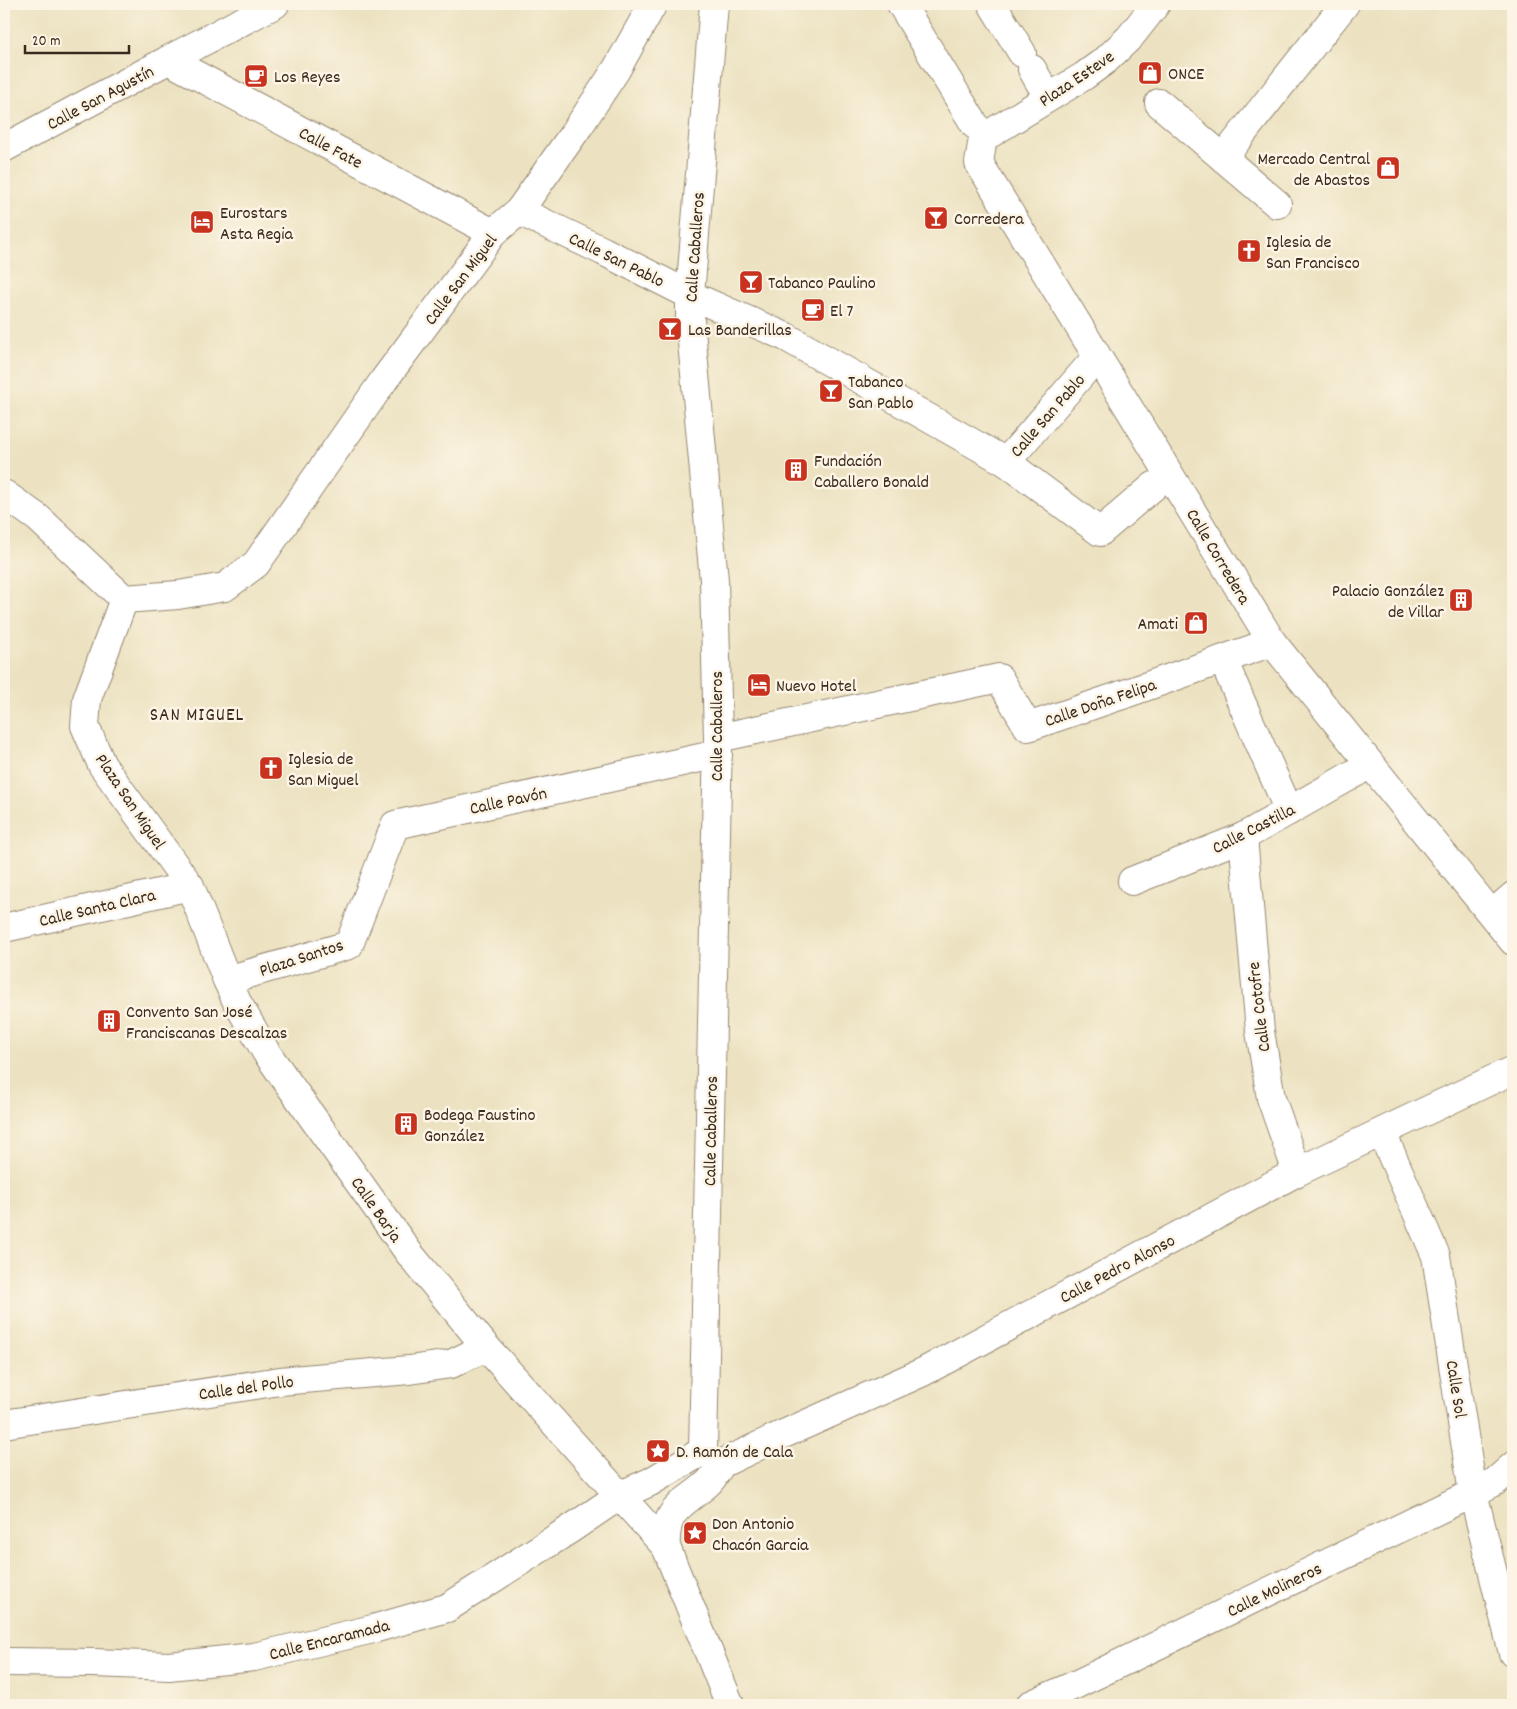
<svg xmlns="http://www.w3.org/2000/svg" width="1517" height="1709" viewBox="0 0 1517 1709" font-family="Dekko,sans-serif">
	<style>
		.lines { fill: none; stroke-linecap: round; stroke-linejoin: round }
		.pedestrian-casing { stroke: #948670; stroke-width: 30 }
		.minor-casing { stroke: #948670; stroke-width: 30 }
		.tertiary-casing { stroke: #948670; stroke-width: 30 }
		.pedestrian { stroke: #fff; stroke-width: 28 }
		.minor { stroke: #fff; stroke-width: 28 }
		.tertiary { stroke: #fff; stroke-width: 28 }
		.labels { text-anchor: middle; stroke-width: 5; stroke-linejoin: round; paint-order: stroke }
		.poi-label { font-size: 18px; fill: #3b2a1e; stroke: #fcf5e5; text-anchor: start }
		.street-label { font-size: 18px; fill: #3b2a1e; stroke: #fcf5e5 }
		.neighbourhood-label { font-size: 19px; letter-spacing: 1px; fill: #3b2a1e; stroke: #fcf5e5 }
	</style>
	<rect width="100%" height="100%" fill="#fcf5e5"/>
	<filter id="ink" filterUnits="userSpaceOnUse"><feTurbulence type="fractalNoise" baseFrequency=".02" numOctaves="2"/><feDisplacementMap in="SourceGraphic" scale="10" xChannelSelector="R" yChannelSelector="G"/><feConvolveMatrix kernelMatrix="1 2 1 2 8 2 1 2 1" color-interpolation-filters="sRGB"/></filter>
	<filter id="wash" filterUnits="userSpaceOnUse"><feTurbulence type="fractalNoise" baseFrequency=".0096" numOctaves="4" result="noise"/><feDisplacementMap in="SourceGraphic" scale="20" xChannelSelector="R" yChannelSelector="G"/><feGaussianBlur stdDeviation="1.12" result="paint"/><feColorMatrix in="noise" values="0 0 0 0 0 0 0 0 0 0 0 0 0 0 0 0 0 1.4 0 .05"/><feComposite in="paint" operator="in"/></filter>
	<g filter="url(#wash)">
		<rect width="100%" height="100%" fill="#ece2c1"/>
	</g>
	<g filter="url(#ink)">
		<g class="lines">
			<defs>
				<g id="pedestrian">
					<path d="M 714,4 L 690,295 L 786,337 L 1006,462 L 1088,367"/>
					<path d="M 901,4 L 975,125"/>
					<path d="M 992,4 L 1022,53"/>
					<path d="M 168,60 L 275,4"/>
					<path d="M 1032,69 L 1040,83"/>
					<path d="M 1159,103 L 1277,204"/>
					<path d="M 1223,158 L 1345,4"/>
					<path d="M 519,211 L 579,126 L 616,70 L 653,4"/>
					<path d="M 1006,462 L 1100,532 L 1154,486"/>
					<path d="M 124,599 L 178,595 L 225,587 L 256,564 L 384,380 L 493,233"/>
					<path d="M 718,738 L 999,678 L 1028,727 L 1122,695"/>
					<path d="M 1243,837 L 1260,1031 L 1271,1098 L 1297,1172"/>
					<path d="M 1498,909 L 1513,896"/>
				</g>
				<g id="minor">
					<path d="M 4,148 L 168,60 L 493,233 L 519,211 L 603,251 L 690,295 L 690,320 L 714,580 L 718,738 L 703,1451"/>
					<path d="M 4,494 L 38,518 L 124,599 L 87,699 L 85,726 L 102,765 L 190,886 L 227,980 L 237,1002 L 266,1052 L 409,1253 L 486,1347 L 666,1547 L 730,1705"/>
					<path d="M 1223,660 L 1289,811"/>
					<path d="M 1122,695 L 1272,642"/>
					<path d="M 1132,881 L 1243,837 L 1357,772 L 1368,763"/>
					<path d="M 4,928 L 190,886"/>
					<path d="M 227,980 L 349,945 L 395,825 L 718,754"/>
					<path d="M 1382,1133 L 1436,1256 L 1473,1493 L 1513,1653"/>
					<path d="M 4,1424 L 280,1381 L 409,1370 L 451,1364 L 486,1347"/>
					<path d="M 721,1464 L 777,1437 L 923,1372 L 1297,1172 L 1513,1070"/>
					<path d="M 666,1547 C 664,1508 682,1506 707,1484 C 713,1479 717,1471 721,1464"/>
					<path d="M 4,1662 L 94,1663 L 169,1666 L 254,1657 L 373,1629 L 447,1608 L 572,1528 L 619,1496 L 650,1482 L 703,1451"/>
					<path d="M 1030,1705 L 1077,1684 L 1473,1493 L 1496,1481 L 1513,1466"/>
				</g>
				<path id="tertiary" d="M 1156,4 L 1130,37 L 1106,60 L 1084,76 L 983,138 L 979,163 L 1272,642 L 1513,941"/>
			</defs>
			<use href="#pedestrian" class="pedestrian-casing"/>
			<use href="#minor" class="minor-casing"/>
			<use href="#tertiary" class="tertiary-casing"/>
			<use href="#pedestrian" class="pedestrian"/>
			<use href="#minor" class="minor"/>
			<use href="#tertiary" class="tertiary"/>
		</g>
	</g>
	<defs>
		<symbol id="shop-square" viewBox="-11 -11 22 22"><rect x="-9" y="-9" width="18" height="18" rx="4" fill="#c8321e" stroke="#fcf5e5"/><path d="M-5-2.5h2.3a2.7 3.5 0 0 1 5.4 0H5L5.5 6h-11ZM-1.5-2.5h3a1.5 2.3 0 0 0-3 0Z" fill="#fff"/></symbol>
		<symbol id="cafe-square" viewBox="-11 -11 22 22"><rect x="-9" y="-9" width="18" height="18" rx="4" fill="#c8321e" stroke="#fcf5e5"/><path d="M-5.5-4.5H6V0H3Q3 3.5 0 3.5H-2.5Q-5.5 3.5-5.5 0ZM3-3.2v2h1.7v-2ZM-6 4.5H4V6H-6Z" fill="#fff"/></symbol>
		<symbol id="bar-square" viewBox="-11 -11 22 22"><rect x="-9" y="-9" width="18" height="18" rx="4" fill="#c8321e" stroke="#fcf5e5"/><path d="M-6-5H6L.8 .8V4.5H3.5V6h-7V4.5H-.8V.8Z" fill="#fff"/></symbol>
		<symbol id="hotel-square" viewBox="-11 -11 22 22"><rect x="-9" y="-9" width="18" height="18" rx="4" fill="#c8321e" stroke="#fcf5e5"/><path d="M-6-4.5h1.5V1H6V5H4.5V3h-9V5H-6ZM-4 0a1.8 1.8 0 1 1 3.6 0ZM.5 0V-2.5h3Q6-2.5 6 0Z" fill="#fff"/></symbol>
		<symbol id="church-square" viewBox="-11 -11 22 22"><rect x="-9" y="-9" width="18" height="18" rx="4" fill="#c8321e" stroke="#fcf5e5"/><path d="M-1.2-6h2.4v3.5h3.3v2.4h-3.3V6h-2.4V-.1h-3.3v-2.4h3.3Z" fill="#fff"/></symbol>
		<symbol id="building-square" viewBox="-11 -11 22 22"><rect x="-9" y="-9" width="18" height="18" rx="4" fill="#c8321e" stroke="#fcf5e5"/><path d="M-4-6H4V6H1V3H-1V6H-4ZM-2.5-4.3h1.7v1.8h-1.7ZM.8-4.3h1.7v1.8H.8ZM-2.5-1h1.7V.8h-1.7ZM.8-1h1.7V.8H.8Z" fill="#fff"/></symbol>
		<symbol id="sight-square" viewBox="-11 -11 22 22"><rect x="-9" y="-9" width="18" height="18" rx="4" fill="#c8321e" stroke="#fcf5e5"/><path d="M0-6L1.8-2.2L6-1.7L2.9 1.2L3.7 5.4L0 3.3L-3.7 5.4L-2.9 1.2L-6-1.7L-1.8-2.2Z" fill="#fff"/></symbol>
	</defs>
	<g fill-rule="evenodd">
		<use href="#shop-square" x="1136" y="59" width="28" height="28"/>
		<use href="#cafe-square" x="242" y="62" width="28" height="28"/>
		<use href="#shop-square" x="1374" y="154" width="28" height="28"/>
		<use href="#bar-square" x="922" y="204" width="28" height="28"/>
		<use href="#hotel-square" x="188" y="208" width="28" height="28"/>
		<use href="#church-square" x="1235" y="237" width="28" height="28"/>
		<use href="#bar-square" x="737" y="268" width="28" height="28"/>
		<use href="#cafe-square" x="799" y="296" width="28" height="28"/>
		<use href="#bar-square" x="656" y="315" width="28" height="28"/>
		<use href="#bar-square" x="817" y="377" width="28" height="28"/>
		<use href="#building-square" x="782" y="456" width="28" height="28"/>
		<use href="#building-square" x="1447" y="586" width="28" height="28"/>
		<use href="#shop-square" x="1182" y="609" width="28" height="28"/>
		<use href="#hotel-square" x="745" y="671" width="28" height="28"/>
		<use href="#church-square" x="257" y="754" width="28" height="28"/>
		<use href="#building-square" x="95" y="1007" width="28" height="28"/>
		<use href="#building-square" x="392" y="1110" width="28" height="28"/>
		<use href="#sight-square" x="644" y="1437" width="28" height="28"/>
		<use href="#sight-square" x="681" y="1519" width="28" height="28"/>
	</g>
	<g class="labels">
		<g class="poi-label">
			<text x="1168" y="79">ONCE</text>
			<text x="274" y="82">Los Reyes</text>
			<text x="1370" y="164" text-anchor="end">Mercado Central<tspan x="1370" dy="21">de Abastos</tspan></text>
			<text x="220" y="218">Eurostars<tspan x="220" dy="21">Asta Regia</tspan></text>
			<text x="954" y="224">Corredera</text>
			<text x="1266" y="247">Iglesia de<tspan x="1266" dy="21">San Francisco</tspan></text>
			<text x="768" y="288">Tabanco Paulino</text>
			<text x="830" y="316">El 7</text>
			<text x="688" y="335">Las Banderillas</text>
			<text x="848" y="387">Tabanco<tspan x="848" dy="21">San Pablo</tspan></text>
			<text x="814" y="466">Fundación<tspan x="814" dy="21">Caballero Bonald</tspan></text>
			<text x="1444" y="596" text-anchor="end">Palacio González<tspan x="1444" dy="21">de Villar</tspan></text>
			<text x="1178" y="629" text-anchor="end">Amati</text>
			<text x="776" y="691">Nuevo Hotel</text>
			<text x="288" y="764">Iglesia de<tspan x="288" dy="21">San Miguel</tspan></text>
			<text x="126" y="1017">Convento San José<tspan x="126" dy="21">Franciscanas Descalzas</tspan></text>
			<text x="424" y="1120">Bodega Faustino<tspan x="424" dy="21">González</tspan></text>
			<text x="676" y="1457">D. Ramón de Cala</text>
			<text x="712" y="1529">Don Antonio<tspan x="712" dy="21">Chacón Garcia</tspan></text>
		</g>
		<g class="street-label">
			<text transform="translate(1076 78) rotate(-34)" y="6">Plaza Esteve</text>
			<text transform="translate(100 97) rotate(-28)" y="6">Calle San Agustín</text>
			<text transform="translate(331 147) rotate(28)" y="6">Calle Fate</text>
			<text transform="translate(694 247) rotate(-86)" y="6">Calle Caballeros</text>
			<text transform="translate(617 259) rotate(26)" y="6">Calle San Pablo</text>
			<text transform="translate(460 279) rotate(-53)" y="6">Calle San Miguel</text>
			<text transform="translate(1047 415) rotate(-49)" y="6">Calle San Pablo</text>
			<text transform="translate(1219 556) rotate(59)" y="6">Calle Corredera</text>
			<text transform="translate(1100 702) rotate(-19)" y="6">Calle Doña Felipa</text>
			<text transform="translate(716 726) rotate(-90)" y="6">Calle Caballeros</text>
			<text transform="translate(508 800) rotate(-12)" y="6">Calle Pavón</text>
			<text transform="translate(131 801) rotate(56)" y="6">Plaza San Miguel</text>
			<text transform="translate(1253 828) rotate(-27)" y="6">Calle Castilla</text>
			<text transform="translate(97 907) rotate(-13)" y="6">Calle Santa Clara</text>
			<text transform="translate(301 957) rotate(-18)" y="6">Plaza Santos</text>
			<text transform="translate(1258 1007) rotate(-97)" y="6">Calle Cotofre</text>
			<text transform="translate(710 1131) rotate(-89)" y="6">Calle Caballeros</text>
			<text transform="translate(377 1209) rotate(55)" y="6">Calle Barja</text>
			<text transform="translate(1117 1268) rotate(-28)" y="6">Calle Pedro Alonso</text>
			<text transform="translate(246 1387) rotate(-8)" y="6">Calle del Pollo</text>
			<text transform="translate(1457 1389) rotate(81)" y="6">Calle Sol</text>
			<text transform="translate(1274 1589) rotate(-26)" y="6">Calle Molineros</text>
			<text transform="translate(329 1639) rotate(-14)" y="6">Calle Encaramada</text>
		</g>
		<g class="neighbourhood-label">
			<text x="197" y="720">SAN MIGUEL</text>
		</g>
	</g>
	<rect width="1517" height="1709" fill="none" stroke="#fcf5e5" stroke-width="20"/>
	<path d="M25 45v8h104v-8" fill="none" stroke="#3b2a1e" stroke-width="2.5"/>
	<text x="32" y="45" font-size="15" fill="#3b2a1e" stroke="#fcf5e5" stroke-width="4" paint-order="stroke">20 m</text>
</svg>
